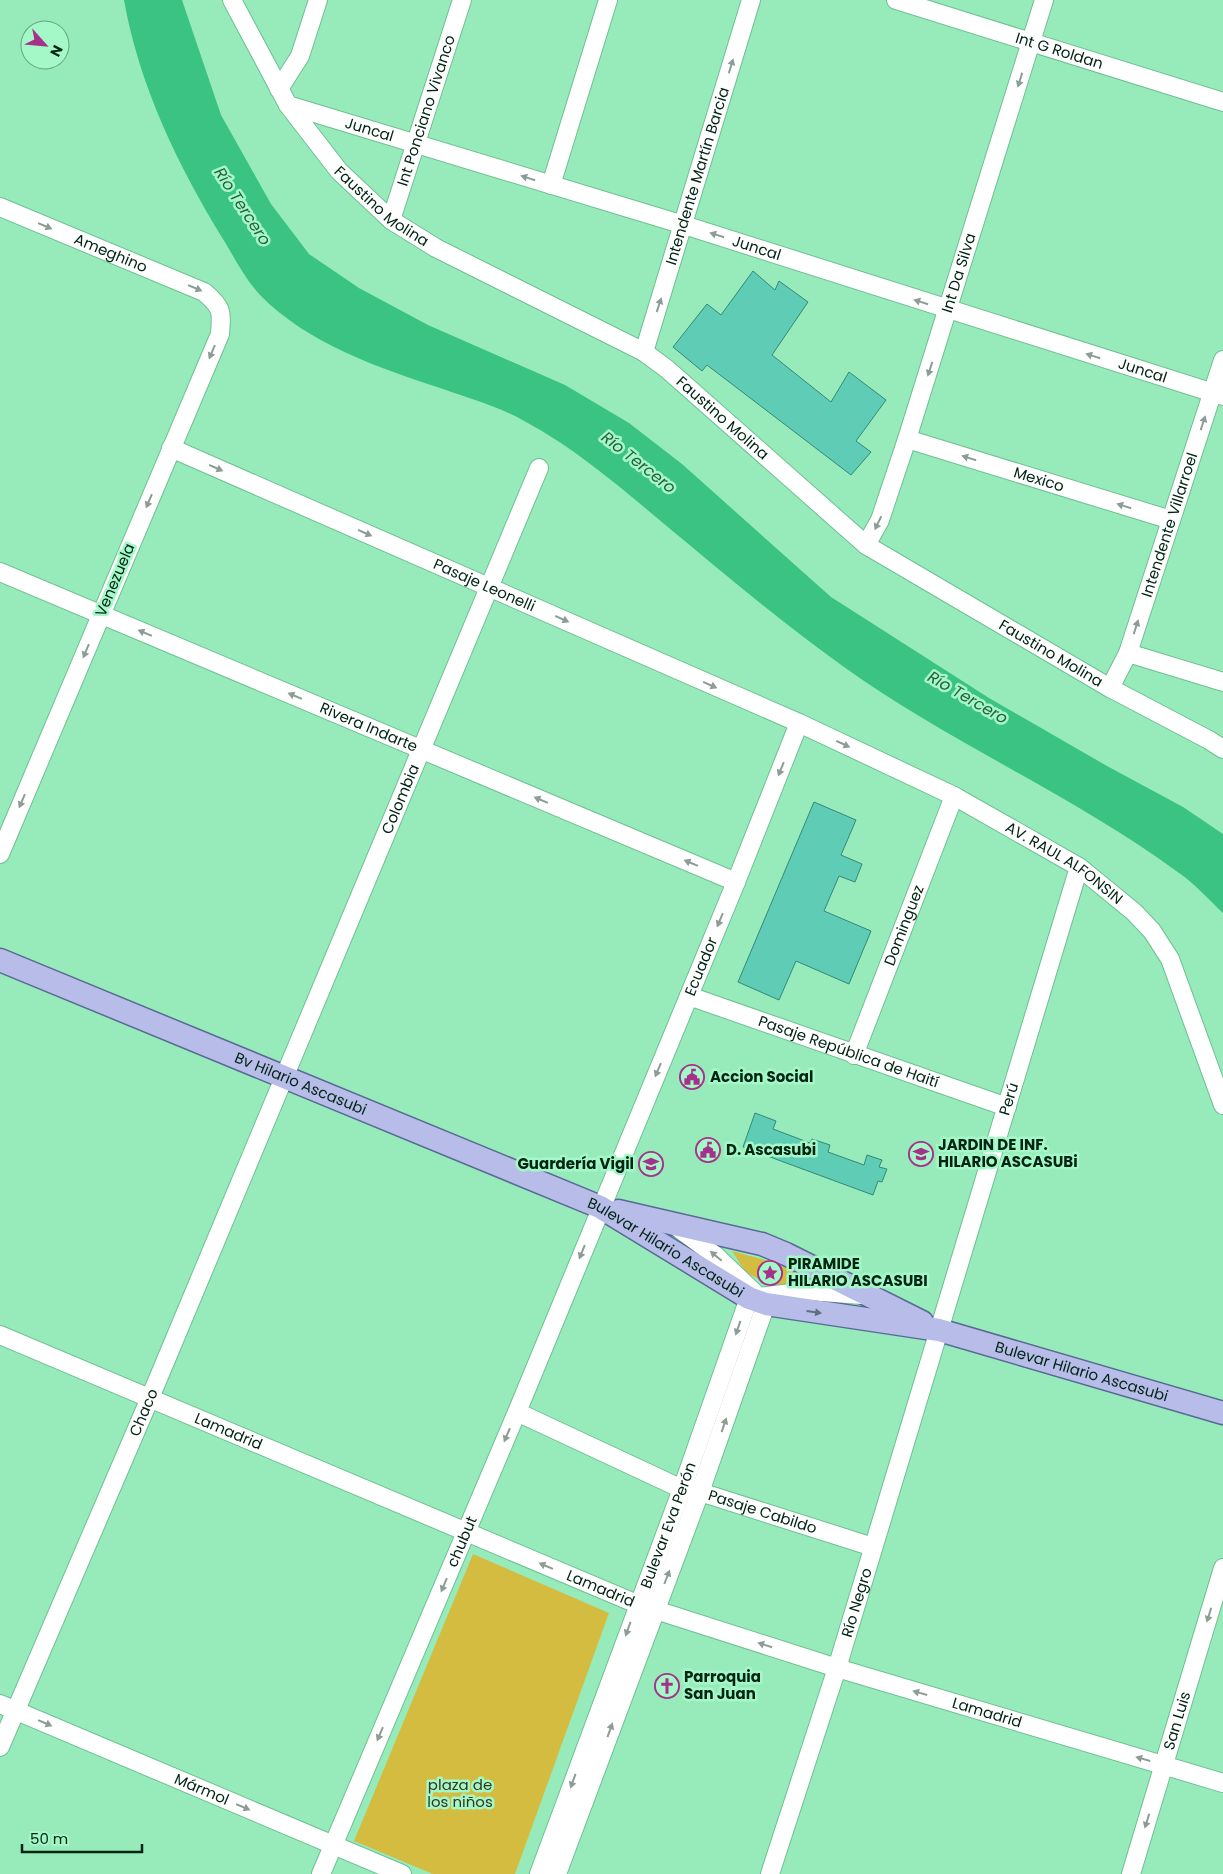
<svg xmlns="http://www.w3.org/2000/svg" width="1223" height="1874" viewBox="0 0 1223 1874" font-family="Poppins,sans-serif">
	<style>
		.green { fill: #d4bc41 }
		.water { fill: #3ac383 }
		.building { fill: #5fccb6; stroke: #348878 }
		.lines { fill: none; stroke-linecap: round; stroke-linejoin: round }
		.minor-casing { stroke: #6dc092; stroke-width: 20 }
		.major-casing { stroke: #586a94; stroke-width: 25 }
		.minor { stroke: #fff; stroke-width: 18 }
		.major { stroke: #b7bce8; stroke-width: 22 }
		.oneway { fill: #8d9c95 }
		.oneway2 { fill: #5c707e }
		.labels { text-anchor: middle; stroke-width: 5; stroke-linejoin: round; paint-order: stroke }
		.street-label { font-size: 15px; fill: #012413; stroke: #a4f8c8 }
		.poi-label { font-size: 15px; font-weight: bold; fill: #012413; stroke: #a4f8c8; text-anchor: start }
		.park-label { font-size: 15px; fill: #38341e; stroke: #a4f8c8 }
		.water-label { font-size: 16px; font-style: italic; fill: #295d42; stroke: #a4f8c8 }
	</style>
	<rect width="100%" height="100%" fill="#97ebbb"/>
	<g class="green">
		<path d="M 732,1251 L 772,1262 L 809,1278 L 783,1286 L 764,1281 L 746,1273 Z"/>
		<path d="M 473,1554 L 609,1613 L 515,1874 L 433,1874 L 354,1841 Z"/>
	</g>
	<path class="water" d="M 124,0 L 182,0 L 221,115 L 271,204 L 309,254 L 359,288 L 428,325 L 565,385 L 629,423 L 682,464 L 831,597 L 989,698 L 1107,766 L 1183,807 L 1223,834 L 1223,913 C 1209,900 1195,884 1179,873 C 1073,795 950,743 844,667 C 781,622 722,572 663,523 C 620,487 576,449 526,422 C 500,407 471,399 443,389 C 379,368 308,344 260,295 C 245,279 234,257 223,239 C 178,166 139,85 124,0 Z"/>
	<g class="building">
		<path d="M 753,271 L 775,290 L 779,281 L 808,302 L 772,355 L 831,402 L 849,372 L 886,400 L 856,441 L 871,452 L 851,475 L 707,365 L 702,371 L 673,347 L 707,304 L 721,315 Z"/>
		<path d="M 814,802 L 856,820 L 841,855 L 862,864 L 855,882 L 839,876 L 824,911 L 871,931 L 849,984 L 796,961 L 779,1000 L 738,982 Z"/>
		<path d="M 755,1113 L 776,1121 L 773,1129 L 810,1143 L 812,1139 L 830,1145 L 828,1152 L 864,1165 L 867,1155 L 882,1160 L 879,1167 L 887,1169 L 882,1182 L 878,1181 L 873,1195 L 743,1147 Z"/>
	</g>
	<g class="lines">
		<defs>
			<g id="minor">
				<path id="s1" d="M 232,0 L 288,105 L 339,171 L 391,220 L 436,248 L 644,352 L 667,369 L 866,545 L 1110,688 L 1209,740 L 1223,749"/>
				<path id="s2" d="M 896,0 L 1223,102"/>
				<path d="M 279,89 L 300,56 L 318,0"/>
				<path id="s3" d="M 288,105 L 684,225 L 1223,396"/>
				<path d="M 551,185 L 608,0"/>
				<path id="s4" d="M 0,207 L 204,292 C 222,307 222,311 220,334 L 0,854"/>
				<path id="s5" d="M 391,220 L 462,0"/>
				<path id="s6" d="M 644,352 L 751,0"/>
				<path id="s7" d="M 907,439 L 1171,520"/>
				<path id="s8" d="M 171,448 L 799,723 L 954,796 L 1079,867 L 1134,912 L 1152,931 L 1170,959 L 1223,1105"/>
				<path id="s9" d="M 866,545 L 880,520 L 907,439 L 1044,0"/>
				<path id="s10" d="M 0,572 L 736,882"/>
				<path d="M 1128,653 L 1223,682"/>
				<path id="s11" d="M 1110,688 L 1128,653 L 1223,360"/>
				<path id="s12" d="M 689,996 L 1007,1107"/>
				<path id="s13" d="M 854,1055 L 954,796"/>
				<path id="s14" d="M 0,1335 L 637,1604 L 837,1668 L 1223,1783"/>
				<path id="s15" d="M 517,1412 L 682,1489 L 700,1492 L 873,1547"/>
				<path id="s16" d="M 0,1704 L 402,1874"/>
				<path id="s17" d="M 0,1747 L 150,1398 L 539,468"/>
				<path id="s18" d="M 321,1874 L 517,1412 L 736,882 L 799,723"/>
				<path id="s19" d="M 539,1874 L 682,1489 L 749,1298 L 808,1291 L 862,1295"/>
				<path d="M 557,1874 L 700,1492 L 766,1304 L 716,1256 L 677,1227"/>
				<path id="s20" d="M 770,1874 L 837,1668 L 1079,867"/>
				<path id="s21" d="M 1131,1874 L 1223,1568"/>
			</g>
			<g id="major">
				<path id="s22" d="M 0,960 L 600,1207 L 749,1298 L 766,1304 L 939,1330 L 1223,1413"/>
				<path d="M 618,1211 L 762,1244 L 786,1254 L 922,1322"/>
			</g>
		</defs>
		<use href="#minor" class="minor-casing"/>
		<use href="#major" class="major-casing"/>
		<use href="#minor" class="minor"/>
		<use href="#major" class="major"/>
	</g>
	<defs><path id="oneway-solid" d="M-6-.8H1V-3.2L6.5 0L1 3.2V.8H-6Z" transform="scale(1.25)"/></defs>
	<g class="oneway">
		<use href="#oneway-solid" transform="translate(731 66) rotate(-73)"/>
		<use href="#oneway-solid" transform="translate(1020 80) rotate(107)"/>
		<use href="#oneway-solid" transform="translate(528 178) rotate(-163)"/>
		<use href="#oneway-solid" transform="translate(45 226) rotate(23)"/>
		<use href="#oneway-solid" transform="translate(717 235) rotate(-162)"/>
		<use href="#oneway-solid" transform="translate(195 288) rotate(23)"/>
		<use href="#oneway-solid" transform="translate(921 302) rotate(-162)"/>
		<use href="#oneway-solid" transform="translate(659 305) rotate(-72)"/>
		<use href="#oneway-solid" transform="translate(212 352) rotate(113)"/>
		<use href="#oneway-solid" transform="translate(1093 356) rotate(-163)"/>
		<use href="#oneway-solid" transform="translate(930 369) rotate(108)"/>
		<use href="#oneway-solid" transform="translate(1203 423) rotate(-72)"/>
		<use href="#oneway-solid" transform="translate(969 458) rotate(-163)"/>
		<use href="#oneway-solid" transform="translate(216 468) rotate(24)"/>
		<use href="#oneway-solid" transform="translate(149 501) rotate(113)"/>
		<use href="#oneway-solid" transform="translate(1124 506) rotate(-163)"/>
		<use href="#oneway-solid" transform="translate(878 523) rotate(116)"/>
		<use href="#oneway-solid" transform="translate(365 533) rotate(24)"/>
		<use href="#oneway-solid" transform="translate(562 619) rotate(24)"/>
		<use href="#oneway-solid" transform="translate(1136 627) rotate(-72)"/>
		<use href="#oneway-solid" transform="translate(145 633) rotate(-157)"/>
		<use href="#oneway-solid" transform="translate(86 651) rotate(113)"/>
		<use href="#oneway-solid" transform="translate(710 685) rotate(24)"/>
		<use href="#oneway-solid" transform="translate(295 696) rotate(-157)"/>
		<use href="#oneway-solid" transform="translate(843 744) rotate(25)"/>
		<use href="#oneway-solid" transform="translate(781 769) rotate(112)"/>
		<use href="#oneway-solid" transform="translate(541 800) rotate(-157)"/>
		<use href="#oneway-solid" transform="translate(22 801) rotate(113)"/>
		<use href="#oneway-solid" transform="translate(691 863) rotate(-157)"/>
		<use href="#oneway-solid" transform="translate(720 920) rotate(113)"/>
		<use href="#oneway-solid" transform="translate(658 1070) rotate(113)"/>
		<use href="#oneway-solid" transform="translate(582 1252) rotate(112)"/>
		<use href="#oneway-solid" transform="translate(716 1256) rotate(-140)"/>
		<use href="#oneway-solid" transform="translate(738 1328) rotate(109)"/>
		<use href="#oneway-solid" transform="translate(724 1425) rotate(-71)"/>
		<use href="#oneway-solid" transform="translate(507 1435) rotate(113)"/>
		<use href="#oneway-solid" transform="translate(546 1566) rotate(-157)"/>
		<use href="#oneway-solid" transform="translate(667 1577) rotate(-69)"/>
		<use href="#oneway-solid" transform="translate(444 1585) rotate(113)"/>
		<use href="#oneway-solid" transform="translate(1209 1615) rotate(107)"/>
		<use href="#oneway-solid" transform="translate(628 1629) rotate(110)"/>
		<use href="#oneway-solid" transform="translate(765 1645) rotate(-162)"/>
		<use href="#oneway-solid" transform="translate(920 1693) rotate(-164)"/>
		<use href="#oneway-solid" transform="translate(45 1723) rotate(23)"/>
		<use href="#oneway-solid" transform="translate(610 1730) rotate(-70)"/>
		<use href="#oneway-solid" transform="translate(380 1734) rotate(113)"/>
		<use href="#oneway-solid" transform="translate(1143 1759) rotate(-164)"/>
		<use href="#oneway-solid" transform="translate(573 1781) rotate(110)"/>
		<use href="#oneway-solid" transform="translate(243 1807) rotate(23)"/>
		<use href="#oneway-solid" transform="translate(1147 1821) rotate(107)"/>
	</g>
	<use class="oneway2" href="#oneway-solid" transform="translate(814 1312) rotate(8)"/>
	<defs>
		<symbol id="civic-ring" viewBox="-11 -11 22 22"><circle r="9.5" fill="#a4f8c8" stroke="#a6318b" stroke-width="1.5"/><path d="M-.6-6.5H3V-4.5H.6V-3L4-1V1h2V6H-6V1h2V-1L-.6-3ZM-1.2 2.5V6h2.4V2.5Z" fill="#a6318b"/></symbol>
		<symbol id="school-ring" viewBox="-11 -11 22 22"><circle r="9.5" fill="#a4f8c8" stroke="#a6318b" stroke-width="1.5"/><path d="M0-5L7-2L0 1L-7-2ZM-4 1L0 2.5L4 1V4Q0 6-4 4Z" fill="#a6318b"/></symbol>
		<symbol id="sight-ring" viewBox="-11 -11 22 22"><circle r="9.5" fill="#a4f8c8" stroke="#a6318b" stroke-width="1.5"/><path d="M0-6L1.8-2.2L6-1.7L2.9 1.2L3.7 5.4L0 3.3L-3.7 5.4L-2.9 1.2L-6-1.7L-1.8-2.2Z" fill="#a6318b"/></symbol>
		<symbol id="church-ring" viewBox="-11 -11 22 22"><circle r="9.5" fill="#a4f8c8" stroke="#a6318b" stroke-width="1.5"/><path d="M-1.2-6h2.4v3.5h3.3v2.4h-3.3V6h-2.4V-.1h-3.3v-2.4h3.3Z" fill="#a6318b"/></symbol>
	</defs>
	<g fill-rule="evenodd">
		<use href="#civic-ring" x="678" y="1063" width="28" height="28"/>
		<use href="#civic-ring" x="694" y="1136" width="28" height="28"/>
		<use href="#school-ring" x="907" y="1140" width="28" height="28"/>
		<use href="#school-ring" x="637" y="1150" width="28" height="28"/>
		<use href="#sight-ring" x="756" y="1259" width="28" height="28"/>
		<use href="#church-ring" x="653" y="1672" width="28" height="28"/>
	</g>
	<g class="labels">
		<g class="street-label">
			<text dy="5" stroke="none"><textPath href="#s2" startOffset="171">Int G Roldan</textPath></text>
			<text dy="5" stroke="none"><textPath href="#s5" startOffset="115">Int Ponciano Vivanco</textPath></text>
			<text dy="5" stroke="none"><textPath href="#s3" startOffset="85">Juncal</textPath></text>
			<text dy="5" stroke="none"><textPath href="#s6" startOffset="184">Intendente Martín Barcia</textPath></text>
			<text dy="5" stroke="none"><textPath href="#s1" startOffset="258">Faustino Molina</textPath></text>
			<text dy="5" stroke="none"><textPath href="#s3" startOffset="490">Juncal</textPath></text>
			<text dy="5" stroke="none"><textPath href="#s4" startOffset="120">Ameghino</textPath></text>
			<text dy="5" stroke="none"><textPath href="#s9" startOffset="288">Int Da Silva</textPath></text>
			<text dy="5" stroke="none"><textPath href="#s3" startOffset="895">Juncal</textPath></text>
			<text dy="5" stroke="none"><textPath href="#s1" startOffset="662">Faustino Molina</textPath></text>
			<text dy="5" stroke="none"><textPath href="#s7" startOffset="138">Mexico</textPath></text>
			<text dy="5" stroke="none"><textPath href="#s11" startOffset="174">Intendente Villarroel</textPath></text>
			<text transform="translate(115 580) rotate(-67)" y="5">Venezuela</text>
			<text dy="5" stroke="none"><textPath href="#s8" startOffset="342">Pasaje Leonelli</textPath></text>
			<text dy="5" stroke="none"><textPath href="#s1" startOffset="1068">Faustino Molina</textPath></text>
			<text dy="5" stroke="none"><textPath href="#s10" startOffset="400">Rivera Indarte</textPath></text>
			<text dy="5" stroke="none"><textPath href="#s17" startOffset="1029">Colombia</textPath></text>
			<text dy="5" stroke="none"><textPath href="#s8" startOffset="986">AV. RAUL ALFONSIN</textPath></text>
			<text dy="5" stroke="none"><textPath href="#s13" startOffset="139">Dominguez</textPath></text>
			<text dy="5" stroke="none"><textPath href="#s18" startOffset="984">Ecuador</textPath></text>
			<text dy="5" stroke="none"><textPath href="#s12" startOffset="169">Pasaje República de Haití</textPath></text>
			<text dy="5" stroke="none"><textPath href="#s22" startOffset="325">Bv Hilario Ascasubi</textPath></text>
			<text dy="5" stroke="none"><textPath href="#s20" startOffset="811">Perú</textPath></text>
			<text dy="5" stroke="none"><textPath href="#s22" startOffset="726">Bulevar Hilario Ascasubi</textPath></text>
			<text dy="5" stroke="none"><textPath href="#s22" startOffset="1165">Bulevar Hilario Ascasubi</textPath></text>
			<text dy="5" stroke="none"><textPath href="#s17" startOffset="364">Chaco</textPath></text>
			<text dy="5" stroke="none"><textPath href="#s14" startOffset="248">Lamadrid</textPath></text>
			<text dy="5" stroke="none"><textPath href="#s15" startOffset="266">Pasaje Cabildo</textPath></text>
			<text dy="5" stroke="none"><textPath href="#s19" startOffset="372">Bulevar Eva Perón</textPath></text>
			<text dy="5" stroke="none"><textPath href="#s18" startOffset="361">chubut</textPath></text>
			<text dy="5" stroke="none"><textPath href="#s14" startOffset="652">Lamadrid</textPath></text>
			<text dy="5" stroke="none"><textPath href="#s20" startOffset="285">Río Negro</textPath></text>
			<text dy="5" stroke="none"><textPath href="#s14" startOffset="1058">Lamadrid</textPath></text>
			<text dy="5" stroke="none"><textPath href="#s21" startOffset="160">San Luis</textPath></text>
			<text dy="5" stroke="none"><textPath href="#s16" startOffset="219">Mármol</textPath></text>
		</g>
		<g class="poi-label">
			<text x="710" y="1082">Accion Social</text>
			<text x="938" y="1150">JARDIN DE INF.<tspan x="938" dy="17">HILARIO ASCASUBi</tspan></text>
			<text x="726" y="1155">D. Ascasubi</text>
			<text x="634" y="1169" text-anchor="end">Guardería Vigil</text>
			<text x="788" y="1269">PIRAMIDE<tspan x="788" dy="17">HILARIO ASCASUBI</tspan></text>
			<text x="684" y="1682">Parroquia<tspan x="684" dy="17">San Juan</tspan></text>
		</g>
		<g class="park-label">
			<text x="460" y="1790">plaza de<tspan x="460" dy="17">los niños</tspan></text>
		</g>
		<g class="water-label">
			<text transform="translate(243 206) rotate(57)" y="6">Río Tercero</text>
			<text transform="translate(639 462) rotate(38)" y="6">Río Tercero</text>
			<text transform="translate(968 697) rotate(30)" y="6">Río Tercero</text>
		</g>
	</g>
	<g transform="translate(45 45) rotate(117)"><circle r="24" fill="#a4f8c8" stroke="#63a380"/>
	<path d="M0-4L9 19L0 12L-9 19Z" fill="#a6318b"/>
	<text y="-8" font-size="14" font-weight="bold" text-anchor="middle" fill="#012413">N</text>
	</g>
	<path d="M22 1844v8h120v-8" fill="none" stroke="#012413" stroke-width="2.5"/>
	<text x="30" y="1844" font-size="15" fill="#012413" stroke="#a4f8c8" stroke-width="4" paint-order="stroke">50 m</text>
</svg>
